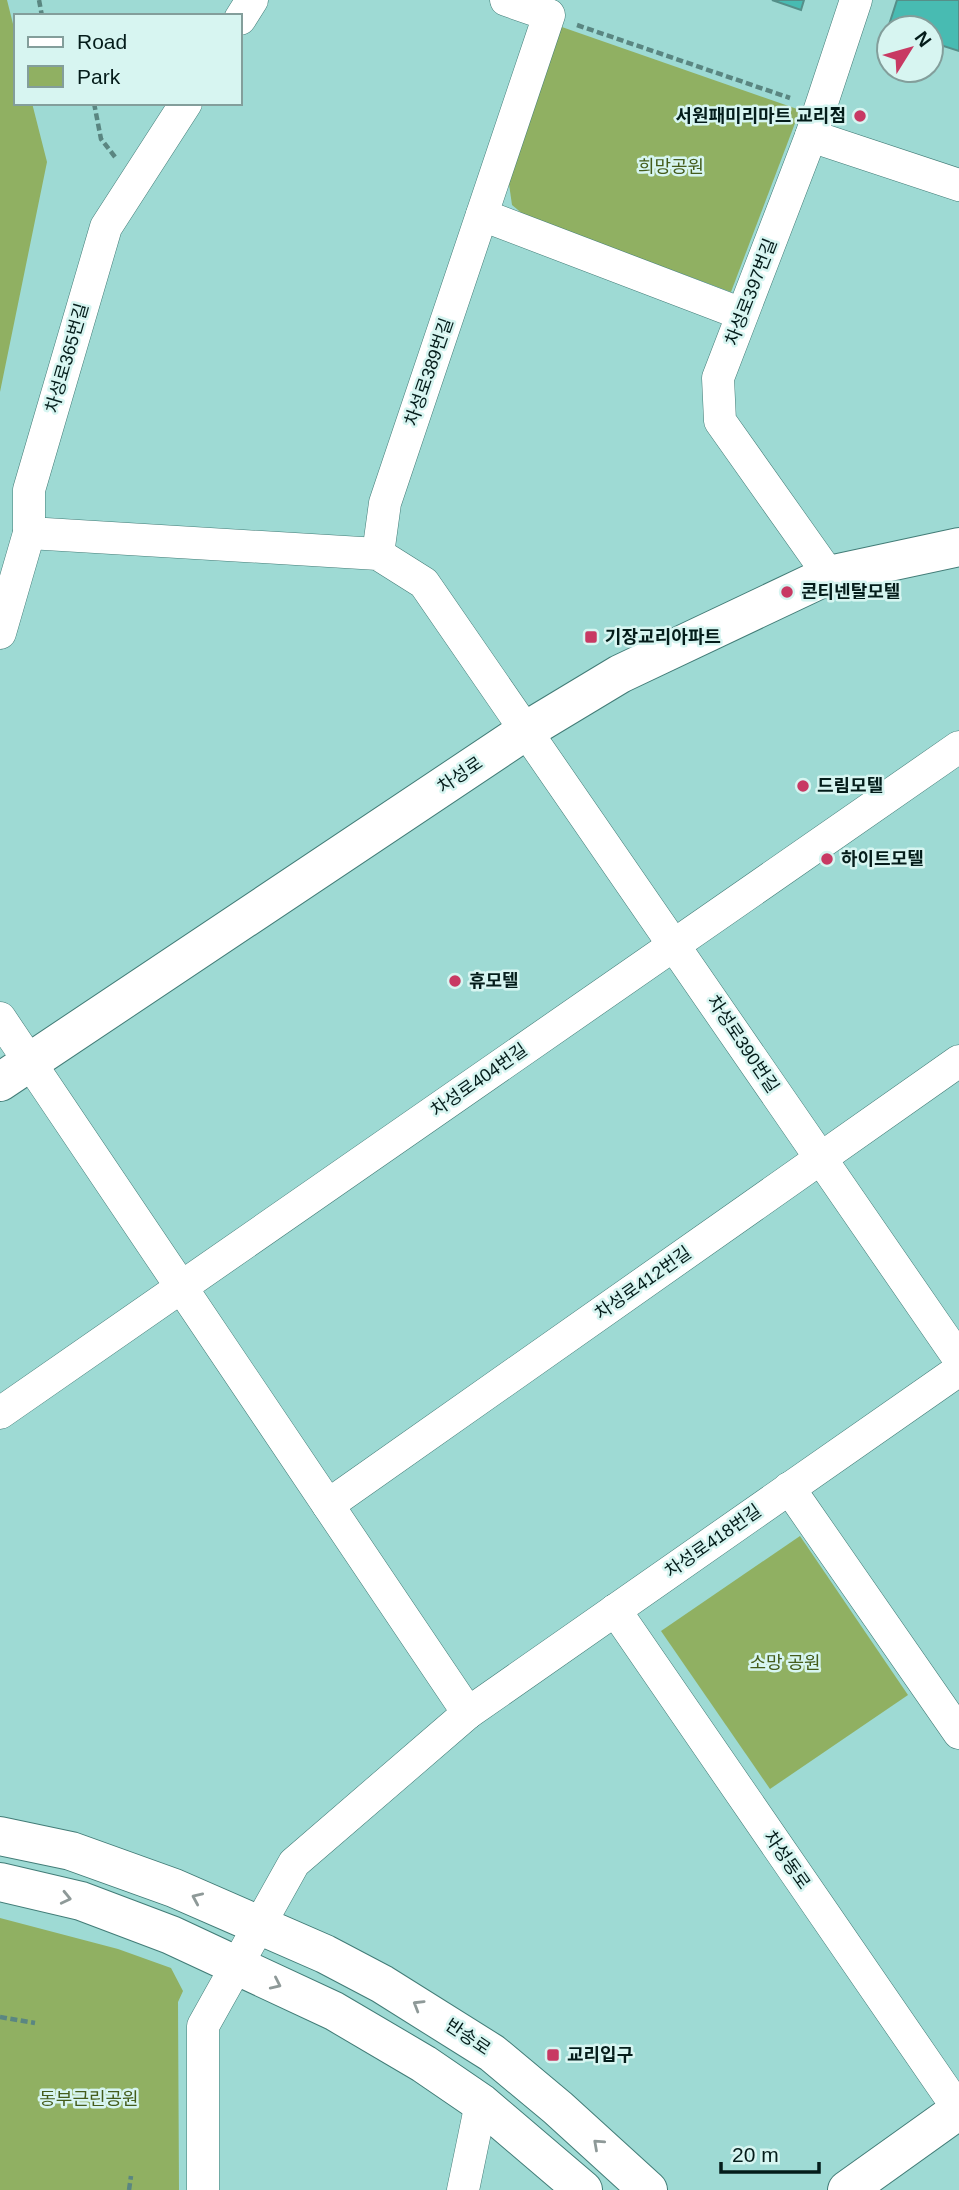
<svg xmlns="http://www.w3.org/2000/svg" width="959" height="2190" viewBox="0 0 959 2190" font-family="Helvetica,'Noto Sans KR',sans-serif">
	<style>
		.green { fill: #90b062 }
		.building { fill: #48bbb2; stroke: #558f89; stroke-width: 2 }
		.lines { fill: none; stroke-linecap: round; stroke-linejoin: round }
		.minor-casing { stroke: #427c77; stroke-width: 33 }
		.tertiary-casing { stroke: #427c77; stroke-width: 40 }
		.secondary-casing { stroke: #427c77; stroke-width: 40 }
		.primary-casing { stroke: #427c77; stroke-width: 40 }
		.path { stroke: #5a8681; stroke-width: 4.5; stroke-dasharray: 7 3.5; stroke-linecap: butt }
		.minor { stroke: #fff; stroke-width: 32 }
		.tertiary { stroke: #fff; stroke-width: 38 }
		.secondary { stroke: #fff; stroke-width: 38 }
		.primary { stroke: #fff; stroke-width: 38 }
		.oneway { stroke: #8e9998 }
		.poi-dot { fill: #c83963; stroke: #d7f5f1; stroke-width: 2.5 }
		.labels { text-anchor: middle; stroke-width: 5; stroke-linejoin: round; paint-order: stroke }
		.poi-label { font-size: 18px; font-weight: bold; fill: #041c1a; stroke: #d7f5f1; text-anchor: start }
		.park-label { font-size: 18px; fill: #445c1b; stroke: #d7f5f1 }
		.street-label { font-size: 18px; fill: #041c1a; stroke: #d7f5f1 }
	</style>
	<rect width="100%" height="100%" fill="#9edad4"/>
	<g class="green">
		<path d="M 0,0 L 7,0 L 16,36 L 16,103 L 32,103 L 47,162 L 0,392 Z"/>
		<path d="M 559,26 L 800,110 L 731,292 L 524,215 L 512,205 L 508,177 Z"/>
		<path d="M 800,1536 L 908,1695 L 770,1789 L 661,1631 Z"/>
		<path d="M 0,1918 L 118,1949 L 171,1968 L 183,1991 L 178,2002 L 179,2190 L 0,2190 Z"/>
	</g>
	<g class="building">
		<path d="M 772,0 L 804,0 L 801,10 Z"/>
		<path d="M 897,0 L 959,0 L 959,51 L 931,42 L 931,28 L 888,28 Z"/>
	</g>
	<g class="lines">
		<defs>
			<g id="minor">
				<path d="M 240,19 L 252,0"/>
				<path d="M 811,136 L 959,185"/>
				<path d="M 482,215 L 742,314"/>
				<path d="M 29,533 L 378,554 L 424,583 L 959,1359"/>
				<path d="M 378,554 L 385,503 L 549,15 L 506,0"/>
				<path d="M 829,575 L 720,421 L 718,378 L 811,136 L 856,0"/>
				<path d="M 0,633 L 29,533 L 29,490 L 106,227 L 186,103"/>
				<path d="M 0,1018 L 468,1713"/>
				<path d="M 0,1413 L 959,747"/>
				<path d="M 789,1488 L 959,1733"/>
				<path d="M 328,1505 L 959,1061"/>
				<path d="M 615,1610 L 959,2110"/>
				<path d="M 203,2190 L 203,2026 L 294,1863 L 468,1713 L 959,1370"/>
				<path d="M 463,2190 L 481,2103"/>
			</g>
			<path id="tertiary" d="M 847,2190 L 959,2110"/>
			<path id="secondary" d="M 0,1082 L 527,730 L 620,674 L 829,575 L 959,547"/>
			<g id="primary">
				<path d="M 0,1836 L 71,1851 L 174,1888 L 325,1954 L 382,1984 L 492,2053 L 558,2108 L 648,2190"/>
				<path d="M 0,1882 L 81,1901 L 171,1935 L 334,2011 L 424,2064 L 481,2103 L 583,2190"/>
			</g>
		</defs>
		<use href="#minor" class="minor-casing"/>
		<use href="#tertiary" class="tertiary-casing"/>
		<use href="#secondary" class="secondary-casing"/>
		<use href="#primary" class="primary-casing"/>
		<g class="path">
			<path d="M 39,0 L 42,16"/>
			<path d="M 577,25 L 790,98"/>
			<path d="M 94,103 L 101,139 L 115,157"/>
			<path d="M 0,2017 L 35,2023"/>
			<path d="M 129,2190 L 131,2176"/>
		</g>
		<use href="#minor" class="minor"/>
		<use href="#tertiary" class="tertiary"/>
		<use href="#secondary" class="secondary"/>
		<use href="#primary" class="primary"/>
	</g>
	<defs><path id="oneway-chevron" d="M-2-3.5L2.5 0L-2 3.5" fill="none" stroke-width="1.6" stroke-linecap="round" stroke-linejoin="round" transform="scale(1.75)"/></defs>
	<g class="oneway">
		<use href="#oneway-chevron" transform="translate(66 1898) rotate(13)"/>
		<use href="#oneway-chevron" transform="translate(197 1898) rotate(-156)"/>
		<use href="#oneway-chevron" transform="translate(276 1984) rotate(25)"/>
		<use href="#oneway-chevron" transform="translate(418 2005) rotate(-149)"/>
		<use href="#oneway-chevron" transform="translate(598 2144) rotate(-138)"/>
	</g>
	<g class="poi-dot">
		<circle cx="860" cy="116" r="7"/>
		<circle cx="787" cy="592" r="7"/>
		<rect x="584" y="630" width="14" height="14" rx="3.5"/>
		<circle cx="803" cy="786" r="7"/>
		<circle cx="827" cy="859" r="7"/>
		<circle cx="455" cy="981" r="7"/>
		<rect x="546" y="2048" width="14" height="14" rx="3.5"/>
	</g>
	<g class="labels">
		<g class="poi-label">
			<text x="846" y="122" text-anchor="end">서원패미리마트 교리점</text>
			<text x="801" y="598">콘티넨탈모텔</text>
			<text x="605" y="643">기장교리아파트</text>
			<text x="817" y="792">드림모텔</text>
			<text x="841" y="865">하이트모텔</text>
			<text x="469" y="987">휴모텔</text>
			<text x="567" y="2061">교리입구</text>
		</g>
		<g class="park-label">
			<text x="671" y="173">희망공원</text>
			<text x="785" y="1669">소망 공원</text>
			<text x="89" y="2105">동부근린공원</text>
		</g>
		<g class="street-label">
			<text transform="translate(751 292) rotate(-69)" y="6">차성로397번길</text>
			<text transform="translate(67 358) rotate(-74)" y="6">차성로365번길</text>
			<text transform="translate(429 372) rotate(-71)" y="6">차성로389번길</text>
			<text transform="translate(460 775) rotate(-34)" y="6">차성로</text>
			<text transform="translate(743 1044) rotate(56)" y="6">차성로390번길</text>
			<text transform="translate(479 1080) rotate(-35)" y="6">차성로404번길</text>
			<text transform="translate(643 1283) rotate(-35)" y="6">차성로412번길</text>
			<text transform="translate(713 1541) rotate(-35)" y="6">차성로418번길</text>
			<text transform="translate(787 1860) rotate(55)" y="6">차성동로</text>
			<text transform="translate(468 2037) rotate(34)" y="6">반송로</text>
		</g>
	</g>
	<rect x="14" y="14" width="228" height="91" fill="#d7f5f1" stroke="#839e9b" stroke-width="2"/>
	<rect x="28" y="37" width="35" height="10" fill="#ffffff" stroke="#839e9b" stroke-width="2"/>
	<text x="77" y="49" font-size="21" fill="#041c1a">Road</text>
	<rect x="28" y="66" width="35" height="21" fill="#90b062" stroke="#839e9b" stroke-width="2"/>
	<text x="77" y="84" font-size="21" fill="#041c1a">Park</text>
	<g transform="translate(910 49) rotate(53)"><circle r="33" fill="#d7f5f1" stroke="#839e9b" stroke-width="2"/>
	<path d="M0-5L12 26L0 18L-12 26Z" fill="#c83963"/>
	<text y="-10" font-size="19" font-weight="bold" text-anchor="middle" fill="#041c1a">N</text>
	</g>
	<path d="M721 2162v10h98v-10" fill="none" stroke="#041c1a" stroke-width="3.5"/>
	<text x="732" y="2162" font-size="21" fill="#041c1a" stroke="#d7f5f1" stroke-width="5" paint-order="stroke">20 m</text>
</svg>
